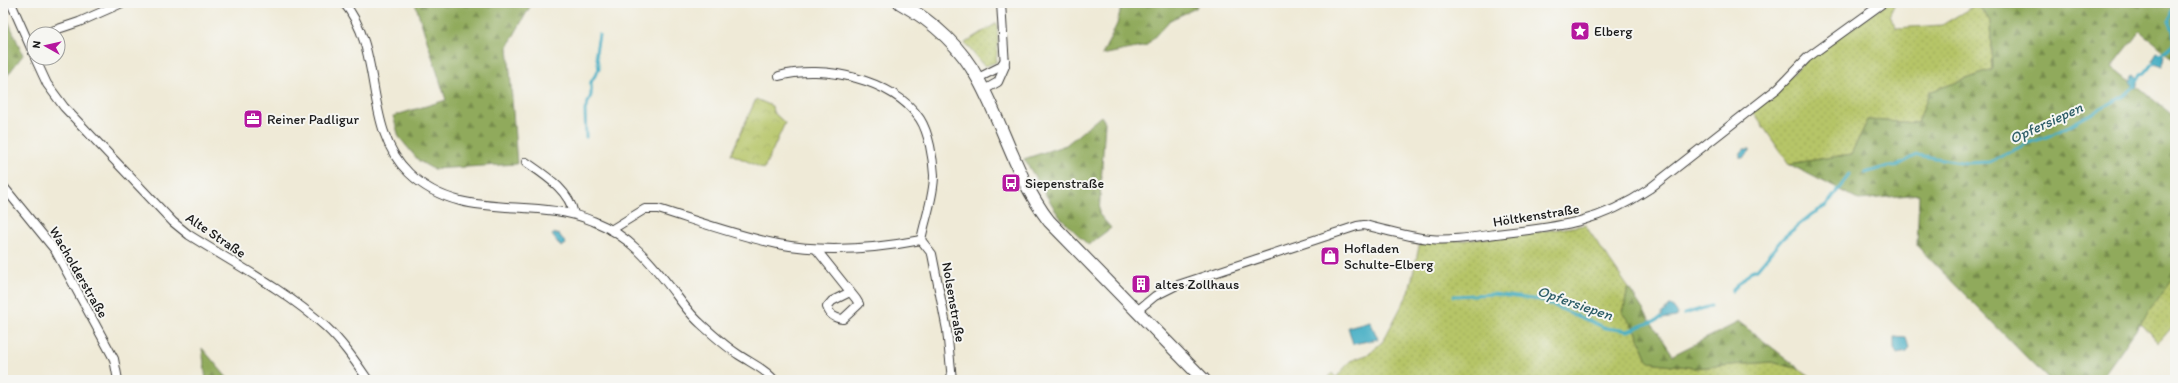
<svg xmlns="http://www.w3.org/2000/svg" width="2178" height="383" viewBox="0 0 2178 383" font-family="Itim,sans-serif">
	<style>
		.grass { fill: url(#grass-dots); stroke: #697042 }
		.forest { fill: url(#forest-firs); stroke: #56633c }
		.park { fill: url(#park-crowns); stroke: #697042 }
		.water { fill: #45aec4; stroke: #306570 }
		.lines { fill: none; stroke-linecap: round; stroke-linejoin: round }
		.stream { stroke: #45aec4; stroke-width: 3 }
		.street-casing { stroke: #3c3b38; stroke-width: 10 }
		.secondary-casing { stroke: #3c3b38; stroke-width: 14 }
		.street { stroke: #fff; stroke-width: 8 }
		.secondary { stroke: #fff; stroke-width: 12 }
		.labels { text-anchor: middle; stroke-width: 4; stroke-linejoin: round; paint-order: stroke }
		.poi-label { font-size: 14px; fill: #1c1c1c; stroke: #f6f6f2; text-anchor: start }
		.street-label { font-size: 14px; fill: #1c1c1c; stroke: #f6f6f2 }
		.water-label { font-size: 15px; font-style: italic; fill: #2e5e68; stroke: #f6f6f2 }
	</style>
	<defs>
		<pattern id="grass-dots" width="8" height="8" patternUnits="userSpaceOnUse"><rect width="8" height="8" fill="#b6c567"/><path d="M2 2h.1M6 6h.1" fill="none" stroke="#9ca959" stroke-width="1.8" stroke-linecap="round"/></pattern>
		<pattern id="forest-firs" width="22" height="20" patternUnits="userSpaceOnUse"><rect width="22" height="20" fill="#90aa5c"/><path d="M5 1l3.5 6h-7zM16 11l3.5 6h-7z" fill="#758a4b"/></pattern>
		<pattern id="park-crowns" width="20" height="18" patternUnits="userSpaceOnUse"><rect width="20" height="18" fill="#b6c567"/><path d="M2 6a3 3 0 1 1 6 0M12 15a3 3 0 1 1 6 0" fill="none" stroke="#9ca959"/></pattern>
	</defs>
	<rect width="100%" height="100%" fill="#f6f6f2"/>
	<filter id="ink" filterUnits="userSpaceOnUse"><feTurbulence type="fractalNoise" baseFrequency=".025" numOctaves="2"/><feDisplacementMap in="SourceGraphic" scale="8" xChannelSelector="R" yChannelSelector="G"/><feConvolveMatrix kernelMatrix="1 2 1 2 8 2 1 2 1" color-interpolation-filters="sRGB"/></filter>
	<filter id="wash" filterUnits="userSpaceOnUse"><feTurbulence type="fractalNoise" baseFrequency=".012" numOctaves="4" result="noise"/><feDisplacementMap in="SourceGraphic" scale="16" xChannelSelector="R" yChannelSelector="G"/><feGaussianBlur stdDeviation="0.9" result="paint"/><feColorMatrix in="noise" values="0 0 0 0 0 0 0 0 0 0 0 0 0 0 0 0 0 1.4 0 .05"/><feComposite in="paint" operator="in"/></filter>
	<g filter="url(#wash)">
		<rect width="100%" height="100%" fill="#efead7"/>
		<g class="grass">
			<path d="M 1888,3 L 1895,3 L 1889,16 L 1896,28 L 1942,25 L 1977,4 L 1990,21 L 1992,70 L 1929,92 L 1918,123 L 1868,120 L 1851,154 L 1789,164 L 1753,112 L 1809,58 Z"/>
			<path d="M 997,23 L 998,43 L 996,62 L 986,66 L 983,65 L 965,43 Z"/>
			<path d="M 1585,225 L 1628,287 L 1623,314 L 1636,331 L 1649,362 L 1695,368 L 1771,362 L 1800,369 L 1816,380 L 1327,380 L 1332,373 L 1336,378 L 1350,361 L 1369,354 L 1383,341 L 1409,292 L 1420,242 C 1475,242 1531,233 1585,225 Z"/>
			<path d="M 2175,257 L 2175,324 L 2158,343 L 2137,319 Z"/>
		</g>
		<g class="forest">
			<path d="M 415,3 L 532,3 L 508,46 L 517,164 L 433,169 L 419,161 L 399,137 L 393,116 L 446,100 Z"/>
			<path d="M 1122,3 L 1198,3 L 1196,8 L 1170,20 L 1146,46 L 1102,55 L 1117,24 Z"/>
			<path d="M 1977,3 L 2175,3 L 2175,61 L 2140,31 L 2112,67 L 2175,117 L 2175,275 L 2100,380 L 2049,380 L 1917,246 L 1919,194 L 1859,200 L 1789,164 L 1851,154 L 1868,120 L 1918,123 L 1929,92 L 1992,70 L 1990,21 Z"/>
			<path d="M 3,9 L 23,55 L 3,81 Z"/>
			<path d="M 1101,116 L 1105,122 L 1099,214 L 1111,228 L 1088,245 L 1059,216 L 1024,159 L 1066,145 Z"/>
			<path d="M 1628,287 L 1673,355 L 1739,322 L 1800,369 L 1771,362 L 1695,368 L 1649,362 L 1636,331 L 1623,314 Z"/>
			<path d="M 202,348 L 229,380 L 206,380 Z"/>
		</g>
		<path class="park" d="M 756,99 L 772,106 L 773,112 L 785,123 L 764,169 L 731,154 Z"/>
		<g class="water">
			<path d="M 2157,52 L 2164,55 L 2162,66 L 2153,63 L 2152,60 Z"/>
			<path d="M 2134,74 L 2138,78 L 2138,86 L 2135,88 L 2130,82 L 2131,76 Z"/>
			<path d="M 1744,149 L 1750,149 L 1750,151 L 1743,158 L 1740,158 L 1740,154 Z"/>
			<path d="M 555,233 L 556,235 L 559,234 L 566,244 L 561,247 L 552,235 Z"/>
			<path d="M 1671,305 L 1678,314 L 1676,317 L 1662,319 L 1662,313 Z"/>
			<path d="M 1370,321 L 1378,339 L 1353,344 L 1348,327 Z"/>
			<path d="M 1894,337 L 1906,338 L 1909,348 L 1906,352 L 1897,354 L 1894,349 Z"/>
		</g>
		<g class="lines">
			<g class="stream">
				<path d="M 2160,54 C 2162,52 2165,51 2168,49 C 2178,42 2173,29 2169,21 L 2174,3"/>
				<path d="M 2137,81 L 2141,74 L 2145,73 L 2155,60"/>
				<path d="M 586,137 L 585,110 L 591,95 L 591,82 L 599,69 L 596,52 L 599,35"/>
				<path d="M 1865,173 L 1888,166 L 1895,167 L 1917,155 L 1967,163 L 1990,162 L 2028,143 L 2050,136 L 2124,96 L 2135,86"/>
				<path d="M 1732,291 L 1751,271 L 1757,269 L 1783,238 L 1812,214 L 1826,206 L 1849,175"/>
				<path d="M 1454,296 L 1493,294 L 1540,300 L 1606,328 L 1628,331 L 1662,318"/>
				<path d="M 1684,314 L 1711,306"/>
			</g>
		</g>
	</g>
	<g filter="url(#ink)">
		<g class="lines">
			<defs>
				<g id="street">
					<path d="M 11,3 L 34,55"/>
					<path d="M 344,3 C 385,52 362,128 409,173 C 462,224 531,195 593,221 C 629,235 651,262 674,292 C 682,303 690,314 700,323 C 712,334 725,346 739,355 C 751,363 764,368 774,380"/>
					<path d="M 43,34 L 79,22 L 122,3"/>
					<path d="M 35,58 L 47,84 L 64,107 L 173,222 L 189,235 C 235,264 285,290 326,327 C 343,343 355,361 368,380"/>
					<path d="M 779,76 C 822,64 894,79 920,119 C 929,133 933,158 934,175 C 934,197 925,219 921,240"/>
					<path d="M 978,78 L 1000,67 L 1005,60"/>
					<path d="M 984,90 L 998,82 L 1005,66 L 1001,3"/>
					<path d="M 526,162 C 546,176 569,190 574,214"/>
					<path d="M 3,186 L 55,250 L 114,359 L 118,380"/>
					<path d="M 611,230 L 645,209 L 658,209 C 697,221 737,236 778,244 C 825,253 874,249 921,240"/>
					<path d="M 921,240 L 932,254 L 947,330 L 952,380"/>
					<path d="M 816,249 L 856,299 L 859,304 L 843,319 C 834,318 830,315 827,307 L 832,301 L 850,292"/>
					<path d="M 1138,310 L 1155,296 L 1175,286 L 1357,226 L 1364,225 C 1386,230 1408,237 1430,239 C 1452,241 1474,237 1496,234 C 1556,227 1598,224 1649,189 L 1778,88 L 1807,58 L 1883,3"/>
				</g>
				<path id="secondary" d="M 900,3 C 932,21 961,47 978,79 C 1004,126 1016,178 1049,221 L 1204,380"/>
			</defs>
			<use href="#street" class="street-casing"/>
			<use href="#secondary" class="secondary-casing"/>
			<use href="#street" class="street"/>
			<use href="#secondary" class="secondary"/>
		</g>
	</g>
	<defs>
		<symbol id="sight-square" viewBox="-11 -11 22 22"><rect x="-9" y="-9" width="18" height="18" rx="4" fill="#b5179e" stroke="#f6f6f2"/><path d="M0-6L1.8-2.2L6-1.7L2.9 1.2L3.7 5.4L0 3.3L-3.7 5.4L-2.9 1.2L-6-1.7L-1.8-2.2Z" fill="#fff"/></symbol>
		<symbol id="office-square" viewBox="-11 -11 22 22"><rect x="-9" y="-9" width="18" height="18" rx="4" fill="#b5179e" stroke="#f6f6f2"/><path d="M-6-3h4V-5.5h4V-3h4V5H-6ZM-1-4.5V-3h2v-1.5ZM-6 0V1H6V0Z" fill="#fff"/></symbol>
		<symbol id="bus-square" viewBox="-11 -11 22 22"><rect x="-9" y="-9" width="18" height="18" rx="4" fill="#b5179e" stroke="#f6f6f2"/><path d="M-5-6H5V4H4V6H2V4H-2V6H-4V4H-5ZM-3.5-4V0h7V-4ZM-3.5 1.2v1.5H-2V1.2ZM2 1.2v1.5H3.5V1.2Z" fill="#fff"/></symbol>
		<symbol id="shop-square" viewBox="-11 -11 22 22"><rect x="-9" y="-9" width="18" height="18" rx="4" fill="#b5179e" stroke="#f6f6f2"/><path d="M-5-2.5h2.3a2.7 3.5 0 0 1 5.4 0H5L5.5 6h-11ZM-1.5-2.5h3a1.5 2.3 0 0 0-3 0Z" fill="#fff"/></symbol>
		<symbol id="building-square" viewBox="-11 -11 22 22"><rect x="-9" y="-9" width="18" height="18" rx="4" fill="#b5179e" stroke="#f6f6f2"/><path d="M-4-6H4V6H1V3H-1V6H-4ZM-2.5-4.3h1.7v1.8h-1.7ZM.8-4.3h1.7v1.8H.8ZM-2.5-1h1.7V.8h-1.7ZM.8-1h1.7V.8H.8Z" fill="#fff"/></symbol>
	</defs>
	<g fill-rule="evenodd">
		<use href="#sight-square" x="1569" y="20" width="22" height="22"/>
		<use href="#office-square" x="242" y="108" width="22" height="22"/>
		<use href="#bus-square" x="1000" y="172" width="22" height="22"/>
		<use href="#shop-square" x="1319" y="245" width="22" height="22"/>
		<use href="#building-square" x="1130" y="273" width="22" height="22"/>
	</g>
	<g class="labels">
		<g class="poi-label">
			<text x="1594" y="36">Elberg</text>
			<text x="267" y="124">Reiner Padligur</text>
			<text x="1025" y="188">Siepenstraße</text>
			<text x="1344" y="253">Hofladen<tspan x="1344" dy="16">Schulte-Elberg</tspan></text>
			<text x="1155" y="289">altes Zollhaus</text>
		</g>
		<g class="street-label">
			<text transform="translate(1536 215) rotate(-9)" y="5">Höltkenstraße</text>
			<text transform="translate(216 235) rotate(34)" y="5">Alte Straße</text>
			<text transform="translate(79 272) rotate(60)" y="5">Wacholderstraße</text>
			<text transform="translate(954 302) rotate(80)" y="5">Nolsenstraße</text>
		</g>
		<g class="water-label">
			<text transform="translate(2046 123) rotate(-25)" y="5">Opfersiepen</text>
			<text transform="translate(1575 303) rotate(19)" y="5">Opfersiepen</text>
		</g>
	</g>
	<rect width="2178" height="383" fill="none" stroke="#f6f6f2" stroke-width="16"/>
	<g transform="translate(46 46) rotate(278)"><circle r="19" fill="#f6f6f2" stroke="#9f9f9c"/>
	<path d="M0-3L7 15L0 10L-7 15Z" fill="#b5179e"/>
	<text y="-6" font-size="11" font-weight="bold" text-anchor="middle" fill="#1c1c1c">N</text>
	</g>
</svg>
